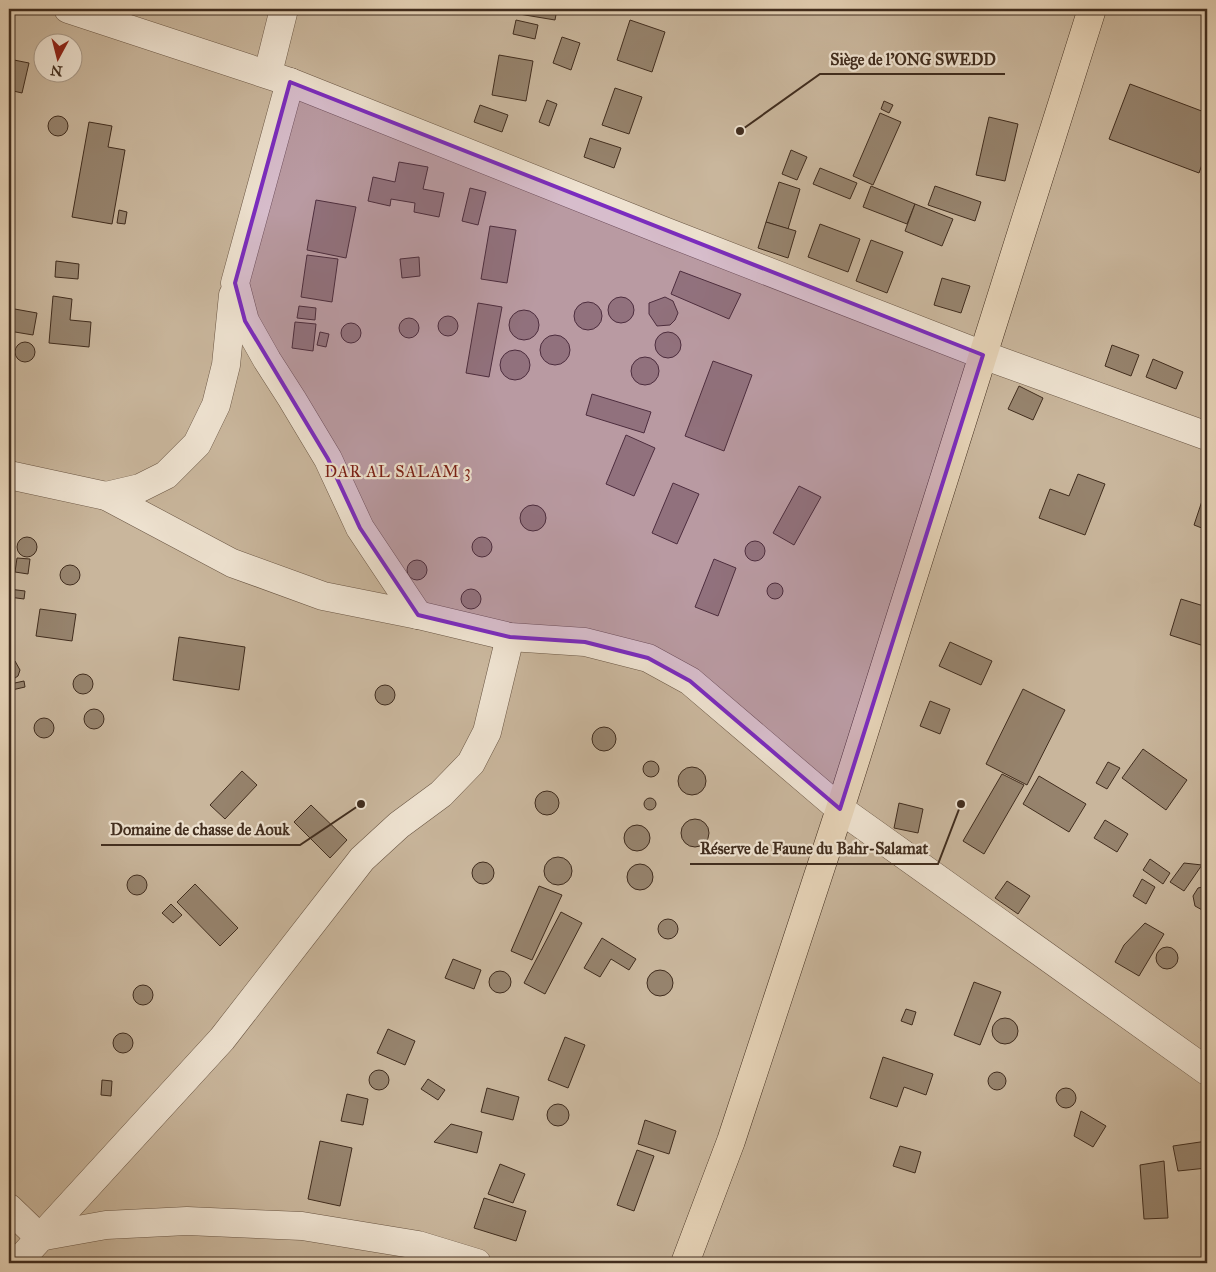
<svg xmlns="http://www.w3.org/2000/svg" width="1216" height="1272" viewBox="0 0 1216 1272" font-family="'IM FELL Great Primer',serif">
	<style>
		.green { fill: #c9b69c; stroke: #85725d; fill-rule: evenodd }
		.building { fill: #96836d; stroke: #412d1e }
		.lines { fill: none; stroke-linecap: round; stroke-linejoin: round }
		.minor-casing { stroke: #6a5644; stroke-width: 29 }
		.primary-casing { stroke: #412d1e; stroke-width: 29 }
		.minor { stroke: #eee2d0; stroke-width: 28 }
		.primary { stroke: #e5d2b6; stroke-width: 28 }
		.marked { fill: #7b2cbf; fill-opacity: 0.2; stroke: #7b2cbf; stroke-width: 4; stroke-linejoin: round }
		.labels { text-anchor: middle; stroke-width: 4.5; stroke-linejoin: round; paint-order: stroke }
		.neighbourhood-label { font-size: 16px; letter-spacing: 1px; fill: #7a1f14; stroke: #eee2d0 }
		.leader { fill: none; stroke: #412d1e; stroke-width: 2 }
		.callout-dot { fill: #412d1e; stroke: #eee2d0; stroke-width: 2 }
		.callout-label { font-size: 16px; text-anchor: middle; font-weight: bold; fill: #412d1e; stroke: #eee2d0; stroke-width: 4.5; stroke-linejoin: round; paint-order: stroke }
	</style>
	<rect width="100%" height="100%" fill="#e5d2b6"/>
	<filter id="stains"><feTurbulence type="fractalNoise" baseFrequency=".004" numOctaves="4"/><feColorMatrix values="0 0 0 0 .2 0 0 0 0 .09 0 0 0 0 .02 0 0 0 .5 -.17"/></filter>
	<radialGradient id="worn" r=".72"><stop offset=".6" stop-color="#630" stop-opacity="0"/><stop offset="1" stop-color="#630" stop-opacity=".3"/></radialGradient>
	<path class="green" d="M 9,9 L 1207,9 L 1207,1263 L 9,1263 ZM 42,42 L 72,42 L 72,72 L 42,72 Z"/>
	<g class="building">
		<path d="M 513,9 L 557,9 L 555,20 L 513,13 Z"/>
		<path d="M 516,20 L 538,25 L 535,39 L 513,34 Z"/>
		<path d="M 630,20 L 665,32 L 652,72 L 617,60 Z"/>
		<path d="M 562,37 L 580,43 L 571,70 L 553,63 Z"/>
		<path d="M 499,55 L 533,61 L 526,101 L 492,95 Z"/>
		<path d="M 9,59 L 29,63 L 22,93 L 9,90 Z"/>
		<path d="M 1130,84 L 1207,113 L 1207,151 L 1199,173 L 1109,139 Z"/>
		<path d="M 615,88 L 642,97 L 629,134 L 602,125 Z"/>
		<path d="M 547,100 L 557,104 L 549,126 L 539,122 Z"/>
		<path d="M 884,101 L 893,105 L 889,113 L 881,109 Z"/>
		<path d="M 480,105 L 508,115 L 502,132 L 474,122 Z"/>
		<path d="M 880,113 L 901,122 L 873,185 L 853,176 Z"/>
		<circle cx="58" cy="126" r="10"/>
		<path d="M 989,117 L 1018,124 L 1005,181 L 976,175 Z"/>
		<path d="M 89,122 L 112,126 L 108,147 L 125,150 L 112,224 L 72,217 Z"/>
		<path d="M 590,138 L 621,148 L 614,168 L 584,157 Z"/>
		<path d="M 791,150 L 807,157 L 797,180 L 782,174 Z"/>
		<path d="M 399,162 L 428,167 L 423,189 L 444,193 L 439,217 L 414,212 L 415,203 L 391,199 L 390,206 L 368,201 L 373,177 L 395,182 Z"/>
		<path d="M 820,168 L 857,183 L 850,199 L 813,184 Z"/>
		<path d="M 779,182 L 800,189 L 788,229 L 766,222 Z"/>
		<path d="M 871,186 L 915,204 L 907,224 L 863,207 Z"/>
		<path d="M 935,186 L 981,202 L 975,221 L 928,205 Z"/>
		<path d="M 470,188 L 486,192 L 478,225 L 462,221 Z"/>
		<path d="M 316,200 L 356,207 L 346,258 L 307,250 Z"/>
		<path d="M 915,204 L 953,219 L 942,246 L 905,231 Z"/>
		<path d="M 119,210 L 127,212 L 125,224 L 117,223 Z"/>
		<path d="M 766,222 L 796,231 L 788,258 L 758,248 Z"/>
		<path d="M 820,224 L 860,239 L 848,272 L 808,257 Z"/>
		<path d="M 490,226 L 516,230 L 507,283 L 481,279 Z"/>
		<path d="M 871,240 L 903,252 L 887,293 L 856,281 Z"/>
		<path d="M 307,255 L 338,259 L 332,302 L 301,297 Z"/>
		<path d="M 419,257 L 420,276 L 402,278 L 400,259 Z"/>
		<path d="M 56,261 L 79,264 L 78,279 L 55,277 Z"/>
		<path d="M 680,271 L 741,294 L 729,319 L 671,294 Z"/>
		<path d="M 942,278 L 970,286 L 961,313 L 934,305 Z"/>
		<path d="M 53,296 L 72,299 L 70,320 L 91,322 L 89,347 L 49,343 Z"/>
		<path d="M 665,297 L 673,301 L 678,313 L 675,320 L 670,325 L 657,326 L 649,314 L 649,303 Z"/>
		<circle cx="621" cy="310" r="13"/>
		<circle cx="588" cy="316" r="14"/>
		<path d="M 478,303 L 502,307 L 489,377 L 466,373 Z"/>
		<path d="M 299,306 L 316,308 L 315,320 L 297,318 Z"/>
		<path d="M 9,308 L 37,313 L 33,335 L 9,331 Z"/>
		<circle cx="524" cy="325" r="15"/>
		<circle cx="448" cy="326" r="10"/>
		<circle cx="409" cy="328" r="10"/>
		<path d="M 295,322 L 316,324 L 313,351 L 292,348 Z"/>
		<circle cx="351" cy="333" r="10"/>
		<path d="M 320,332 L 329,334 L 326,347 L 317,345 Z"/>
		<circle cx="668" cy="345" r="13"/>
		<circle cx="555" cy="350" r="15"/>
		<circle cx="25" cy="352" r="10"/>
		<path d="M 1112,345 L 1139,355 L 1131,376 L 1105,366 Z"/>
		<circle cx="515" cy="365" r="15"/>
		<circle cx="645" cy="371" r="14"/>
		<path d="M 1153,359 L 1183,372 L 1176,389 L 1146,377 Z"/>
		<path d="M 713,361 L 752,375 L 724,451 L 685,436 Z"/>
		<path d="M 1019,386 L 1043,398 L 1033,420 L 1008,409 Z"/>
		<path d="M 592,394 L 651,412 L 644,433 L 586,415 Z"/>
		<path d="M 626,435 L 655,448 L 634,496 L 606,484 Z"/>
		<path d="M 1078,474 L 1105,484 L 1085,535 L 1039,518 L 1050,489 L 1069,496 Z"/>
		<path d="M 673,483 L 699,494 L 677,544 L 652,533 Z"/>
		<path d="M 799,486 L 821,497 L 794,545 L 773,533 Z"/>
		<path d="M 1207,486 L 1207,530 L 1194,525 Z"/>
		<circle cx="533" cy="518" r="13"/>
		<circle cx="27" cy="547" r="10"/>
		<circle cx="482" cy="547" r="10"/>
		<circle cx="755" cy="551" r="10"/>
		<path d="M 17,558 L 30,559 L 28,574 L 15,572 Z"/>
		<path d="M 714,559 L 736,568 L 718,616 L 695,607 Z"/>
		<circle cx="417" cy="570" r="10"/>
		<circle cx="70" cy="575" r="10"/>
		<circle cx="775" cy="591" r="8"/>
		<circle cx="471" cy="599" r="10"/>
		<path d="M 9,589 L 25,591 L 24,599 L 9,597 Z"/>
		<path d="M 1181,599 L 1207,607 L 1207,647 L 1170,635 Z"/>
		<path d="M 40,609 L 76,614 L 72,641 L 36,636 Z"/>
		<path d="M 179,637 L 245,647 L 239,690 L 173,680 Z"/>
		<path d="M 950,642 L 992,661 L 981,685 L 939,666 Z"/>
		<path d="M 9,660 L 15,661 L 20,670 L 18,676 L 12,680 L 9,680 Z"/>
		<circle cx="83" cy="684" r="10"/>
		<path d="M 24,681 L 25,687 L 12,690 L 10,684 Z"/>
		<circle cx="385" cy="695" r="10"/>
		<path d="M 1023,689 L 1065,710 L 1027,785 L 986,764 Z"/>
		<path d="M 930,701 L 950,709 L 940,734 L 920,726 Z"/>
		<circle cx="94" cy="719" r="10"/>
		<circle cx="44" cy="728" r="10"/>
		<path d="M 9,724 L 13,733 L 12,742 L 9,747 Z"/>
		<circle cx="604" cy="739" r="12"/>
		<path d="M 1143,749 L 1187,780 L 1166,810 L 1122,778 Z"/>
		<circle cx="651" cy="769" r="8"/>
		<path d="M 1108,762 L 1120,768 L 1107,789 L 1096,783 Z"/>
		<circle cx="692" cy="781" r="14"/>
		<path d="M 242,771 L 257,785 L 225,819 L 210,805 Z"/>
		<path d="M 1002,774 L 1024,785 L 984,854 L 963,841 Z"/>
		<path d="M 1039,776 L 1086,804 L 1069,832 L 1023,804 Z"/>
		<circle cx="547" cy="803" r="12"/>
		<circle cx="650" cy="804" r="6"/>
		<path d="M 899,803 L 923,809 L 918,833 L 894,828 Z"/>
		<path d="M 311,805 L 347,840 L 330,858 L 294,822 Z"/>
		<circle cx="695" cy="833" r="14"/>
		<path d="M 1105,820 L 1128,834 L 1117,852 L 1094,838 Z"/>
		<circle cx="637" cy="838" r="13"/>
		<circle cx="558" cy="871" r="14"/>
		<path d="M 1150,859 L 1170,873 L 1163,884 L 1143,870 Z"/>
		<circle cx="483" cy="873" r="11"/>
		<path d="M 1184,863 L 1202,865 L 1184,891 L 1170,882 Z"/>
		<circle cx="640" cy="877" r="13"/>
		<circle cx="137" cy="885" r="10"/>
		<path d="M 1142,879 L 1155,887 L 1146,904 L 1133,896 Z"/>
		<path d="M 1007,881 L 1030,896 L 1018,914 L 995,898 Z"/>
		<path d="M 195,884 L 238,928 L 220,946 L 177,902 Z"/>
		<path d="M 539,886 L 562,895 L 532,960 L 511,951 Z"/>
		<path d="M 1207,886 L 1207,911 L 1204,911 L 1195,906 L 1193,896 L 1198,888 Z"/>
		<path d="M 171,904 L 182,915 L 173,923 L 162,913 Z"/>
		<path d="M 561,912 L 582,923 L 545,994 L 524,983 Z"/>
		<circle cx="668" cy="929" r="10"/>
		<path d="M 1145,923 L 1164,934 L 1139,976 L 1115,962 L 1124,945 Z"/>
		<path d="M 602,938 L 636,959 L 629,970 L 611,959 L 600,977 L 584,968 Z"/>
		<circle cx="1167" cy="958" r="11"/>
		<path d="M 453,959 L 481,970 L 474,989 L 445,978 Z"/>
		<circle cx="660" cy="983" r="13"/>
		<circle cx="500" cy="982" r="11"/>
		<path d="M 974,982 L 1001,992 L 980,1045 L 954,1035 Z"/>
		<circle cx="143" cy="995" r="10"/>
		<path d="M 1207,992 L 1207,1006 L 1201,1001 Z"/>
		<path d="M 906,1009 L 916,1012 L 912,1025 L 901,1021 Z"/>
		<circle cx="1005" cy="1031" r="13"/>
		<path d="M 388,1029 L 415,1041 L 405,1065 L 377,1053 Z"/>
		<circle cx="123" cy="1043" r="10"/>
		<path d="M 565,1037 L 585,1045 L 568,1088 L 548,1080 Z"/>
		<path d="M 883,1057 L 933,1074 L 926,1095 L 904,1087 L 897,1107 L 870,1098 Z"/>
		<circle cx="379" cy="1080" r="10"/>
		<circle cx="997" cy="1081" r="9"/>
		<path d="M 428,1079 L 445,1090 L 438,1100 L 421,1089 Z"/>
		<path d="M 102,1080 L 112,1081 L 111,1096 L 101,1095 Z"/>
		<circle cx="1066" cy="1098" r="10"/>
		<path d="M 487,1088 L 519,1097 L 513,1120 L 481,1112 Z"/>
		<path d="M 347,1094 L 368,1099 L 363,1125 L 341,1121 Z"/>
		<circle cx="558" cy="1115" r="11"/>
		<path d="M 1081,1111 L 1106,1126 L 1093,1147 L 1074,1136 Z"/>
		<path d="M 645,1120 L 676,1131 L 669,1154 L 638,1144 Z"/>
		<path d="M 451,1124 L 482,1132 L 477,1153 L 434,1142 Z"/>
		<path d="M 320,1141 L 352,1148 L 340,1206 L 308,1199 Z"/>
		<path d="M 1207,1141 L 1207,1168 L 1178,1171 L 1173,1146 Z"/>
		<path d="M 900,1146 L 921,1152 L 915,1173 L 893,1166 Z"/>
		<path d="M 637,1150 L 654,1156 L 634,1211 L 617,1205 Z"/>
		<path d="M 1164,1161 L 1168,1218 L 1144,1219 L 1140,1165 Z"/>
		<path d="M 500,1164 L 525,1174 L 513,1203 L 488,1194 Z"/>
		<path d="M 484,1198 L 526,1211 L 516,1241 L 474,1228 Z"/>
	</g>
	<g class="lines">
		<defs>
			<g id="minor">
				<path d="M 68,9 L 290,82 L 664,231 L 983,355 L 1207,436"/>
				<path d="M 268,73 L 284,9"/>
				<path d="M 290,82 L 235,283 L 245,321 L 267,360 L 292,399 L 328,459 L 360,528 L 418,615"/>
				<path d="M 9,475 L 106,496 L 232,563 L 323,596 L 418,615 L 510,637 L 585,642 L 648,658 L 690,681 L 840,809 L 1207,1071"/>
				<path d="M 106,496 L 140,488 L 166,475 L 197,444 L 216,405 L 226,365 L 233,295"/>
				<path d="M 9,1208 L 39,1237"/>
				<path d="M 39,1237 L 106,1225 L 187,1221 L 302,1226 L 418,1245 L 477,1263"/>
				<path d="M 17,1263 L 222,1039 L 362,859 L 399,825 L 441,794 L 471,763 L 487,732 L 510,637"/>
			</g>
			<path id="primary" d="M 685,1263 L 731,1141 L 840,809 L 1092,9"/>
		</defs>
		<use href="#minor" class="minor-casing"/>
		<use href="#primary" class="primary-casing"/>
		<use href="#minor" class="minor"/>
		<use href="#primary" class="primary"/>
	</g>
	<path class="marked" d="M 290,82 L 983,355 L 840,809 L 690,681 L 648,658 L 585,642 L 510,637 L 418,615 L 360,528 L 328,459 L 245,321 L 235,283 Z"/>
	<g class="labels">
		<g class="neighbourhood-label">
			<text x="398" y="477">DAR AL SALAM 3</text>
		</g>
	</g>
	<path class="leader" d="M740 131L820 74H1005M361 804L300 845H101M961 804L938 864H690"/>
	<g class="callout-dot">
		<circle cx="740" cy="131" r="5"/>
		<circle cx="361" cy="804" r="5"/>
		<circle cx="961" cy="804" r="5"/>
	</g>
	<g class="callout-label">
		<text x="913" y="65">Siège de l'ONG SWEDD</text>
		<text x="200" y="835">Domaine de chasse de Aouk</text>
		<text x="814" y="854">Réserve de Faune du Bahr-Salamat</text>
	</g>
	<rect width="1216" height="1272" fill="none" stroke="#e5d2b6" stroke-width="30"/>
	<rect x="10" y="10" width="1196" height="1252" fill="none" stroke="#412d1e" stroke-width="2.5"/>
	<rect x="15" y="15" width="1186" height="1242" fill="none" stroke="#412d1e"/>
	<g transform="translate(58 58) rotate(187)"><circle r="24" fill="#eee2d0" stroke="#a99a89"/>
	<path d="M0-4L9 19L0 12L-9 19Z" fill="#8f2418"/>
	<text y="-8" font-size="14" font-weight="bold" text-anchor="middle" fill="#412d1e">N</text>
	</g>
	<rect width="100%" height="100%" filter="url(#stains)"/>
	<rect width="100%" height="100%" fill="url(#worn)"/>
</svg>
